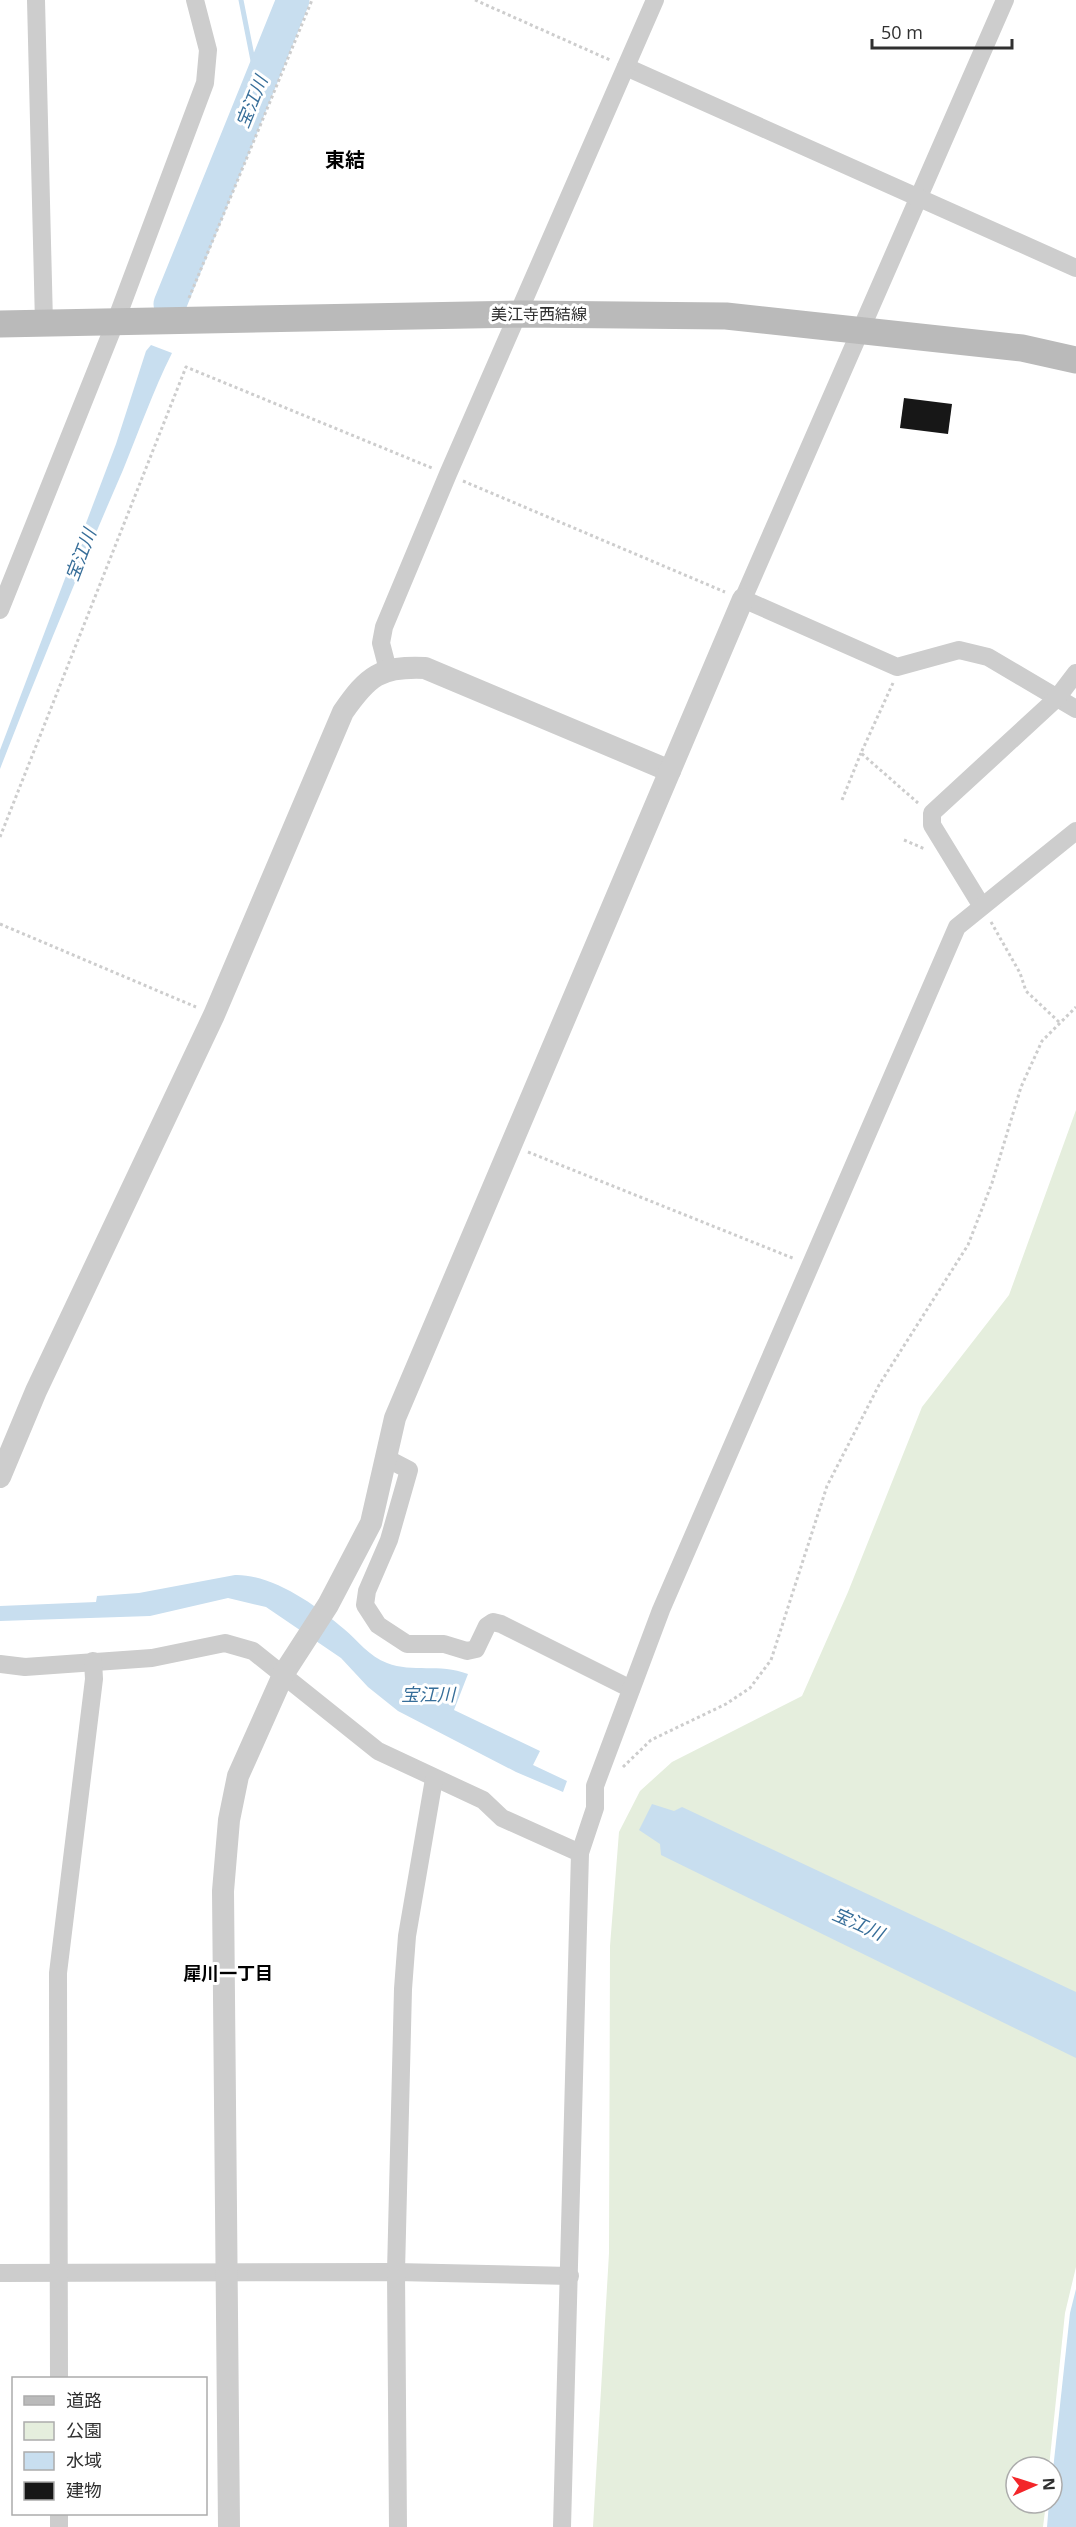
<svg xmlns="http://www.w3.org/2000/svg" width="1076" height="2527" viewBox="0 0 1076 2527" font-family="'Open Sans','Noto Sans JP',sans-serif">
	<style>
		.green { fill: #e5eedd }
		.water { fill: #c8deef }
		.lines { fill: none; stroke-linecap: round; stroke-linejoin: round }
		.stream { stroke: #c8deef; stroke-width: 5 }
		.river { stroke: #c8deef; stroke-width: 33 }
		.building { fill: #171717 }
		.path { stroke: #cdcdcd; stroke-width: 3; stroke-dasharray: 3 3; stroke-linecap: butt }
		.minor { stroke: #cdcdcd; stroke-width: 18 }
		.tertiary { stroke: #cdcdcd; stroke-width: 22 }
		.secondary { stroke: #bababa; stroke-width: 27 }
		.labels { text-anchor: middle; stroke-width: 6; stroke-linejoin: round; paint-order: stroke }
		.street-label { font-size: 16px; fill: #303030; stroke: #fff }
		.water-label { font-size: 18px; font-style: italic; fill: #376e99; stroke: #fff }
		.neighbourhood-label { font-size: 18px; font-weight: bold; fill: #000; stroke: #fff }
		.quarter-label { font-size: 20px; font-weight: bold; fill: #000; stroke: #fff }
	</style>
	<rect width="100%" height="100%" fill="#fff"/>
	<path class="green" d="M 1076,1110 L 1076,2267 L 1065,2313 L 1049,2467 L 1016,2467 L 1016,2503 L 1046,2503 L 1043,2527 L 593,2527 L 609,2253 L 610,1946 L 619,1832 L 640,1791 L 672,1762 L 802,1696 L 848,1592 L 922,1407 L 1009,1295 Z"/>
	<g class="water">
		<path d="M 151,345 L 172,353 C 153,391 139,431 123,470 C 80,569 39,668 0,769 L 0,750 L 116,444 L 146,351 Z"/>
		<path d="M 235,1575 C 272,1574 316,1605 344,1629 C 357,1640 370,1657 387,1663 C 413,1673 439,1663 468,1674 L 454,1710 L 540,1751 L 533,1765 L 567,1781 L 563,1792 L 516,1772 L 398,1711 L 368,1687 L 341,1658 L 266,1607 L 228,1598 L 150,1616 L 0,1621 L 0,1606 L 96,1602 L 97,1596 L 139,1593 Z"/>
		<path d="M 652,1804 L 674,1811 L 682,1807 L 1076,1992 L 1076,2058 L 661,1855 L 660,1844 L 639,1830 Z"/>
		<path d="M 1076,2289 L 1076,2527 L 1047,2527 L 1049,2503 L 1052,2503 L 1052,2479 L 1070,2313 Z"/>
	</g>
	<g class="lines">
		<path class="stream" d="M 241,0 L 258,86"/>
		<path class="river" d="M 170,304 L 293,0"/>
	</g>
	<path class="building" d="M 904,398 L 952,404 L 948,434 L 900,428 Z"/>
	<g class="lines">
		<g class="path">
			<path d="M 475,0 L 610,60"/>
			<path d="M 189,298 L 312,0"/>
			<path d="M 463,481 L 725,592"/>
			<path d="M 893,683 L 861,753 L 918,803"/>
			<path d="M 842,800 L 861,753"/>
			<path d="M 0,837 L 186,367 L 432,468"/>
			<path d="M 904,840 L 925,849"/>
			<path d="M 991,922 L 1020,973 L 1026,991 L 1059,1022"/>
			<path d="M 0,924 L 196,1007"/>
			<path d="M 528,1152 L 795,1259"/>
			<path d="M 623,1767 L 651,1740 L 726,1704 L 750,1688 L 771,1660 L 827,1486 L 879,1385 L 968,1245 L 992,1183 L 1021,1087 L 1042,1041 L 1076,1007"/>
		</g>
		<g class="minor">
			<path d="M 36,0 L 44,323"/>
			<path d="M 1005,0 L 743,599 L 897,667 L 959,650 L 988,657 L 1076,709"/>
			<path d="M 626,67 L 1076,268"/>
			<path d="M 0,610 L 115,323 L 205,83 L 208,50 L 195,0"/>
			<path d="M 388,670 L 381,643 L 384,627 L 448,474 L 655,0"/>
			<path d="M 981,905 L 932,825 L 932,813 L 1057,698 L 1076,673"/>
			<path d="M 386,1458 L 409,1470 L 389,1540 L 367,1591 L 365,1605 L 378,1625 L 407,1644 L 444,1644 L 467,1651 L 476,1649 L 487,1626 L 493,1622 L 501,1624 L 631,1689"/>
			<path d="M 0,1664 L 25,1667 L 152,1658 L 225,1643 L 253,1651 L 378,1751 L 483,1800 L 502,1818 L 580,1853"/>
			<path d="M 0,2273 L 396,2272 L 570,2276"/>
			<path d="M 59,2378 L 58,1973 L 94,1679 L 93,1661"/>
			<path d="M 59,2527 L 59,2514"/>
			<path d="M 398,2527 L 396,2272 L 403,1989 L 407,1936 L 434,1779"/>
			<path d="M 562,2527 L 580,1853 L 595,1808 L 595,1786 L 661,1610 L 957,927 L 1076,831"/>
		</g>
		<g class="tertiary">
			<path d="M 0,1477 L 36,1391 L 214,1015 L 343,712 C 368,676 380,666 425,668 L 670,771"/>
			<path d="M 229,2527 L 223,1891 L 229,1820 L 238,1776 L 284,1673 L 328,1605 L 371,1523 L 395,1418 L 743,599"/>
		</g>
		<path class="secondary" d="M 0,324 L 520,314 L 726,316 L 1022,348 L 1076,360"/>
	</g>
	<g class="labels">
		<g class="street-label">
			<text x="539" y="320">美江寺西結線</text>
		</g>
		<g class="water-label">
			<text transform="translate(252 102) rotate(-68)" y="6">宝江川</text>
			<text transform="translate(81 555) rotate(-69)" y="6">宝江川</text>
			<text x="428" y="1701">宝江川</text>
			<text transform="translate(858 1924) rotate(24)" y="6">宝江川</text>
		</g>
		<g class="neighbourhood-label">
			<text x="228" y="1980">犀川一丁目</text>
		</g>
		<g class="quarter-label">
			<text x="345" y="167">東結</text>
		</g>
	</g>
	<rect x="12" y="2377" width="195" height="138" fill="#ffffff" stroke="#acacac" stroke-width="1.5"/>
	<rect x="24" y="2396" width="30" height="9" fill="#bababa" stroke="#acacac" stroke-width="1.5"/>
	<text x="66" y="2407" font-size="18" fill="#303030">道路</text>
	<rect x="24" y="2422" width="30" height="18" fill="#e5eedd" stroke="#acacac" stroke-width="1.5"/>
	<text x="66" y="2437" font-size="18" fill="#303030">公園</text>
	<rect x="24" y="2452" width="30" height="18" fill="#c8deef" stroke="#acacac" stroke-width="1.5"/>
	<text x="66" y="2467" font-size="18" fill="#303030">水域</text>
	<rect x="24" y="2482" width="30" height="18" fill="#171717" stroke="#acacac" stroke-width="1.5"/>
	<text x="66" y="2497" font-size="18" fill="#303030">建物</text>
	<g transform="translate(1034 2485) rotate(87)"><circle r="28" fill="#ffffff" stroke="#acacac" stroke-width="1.5"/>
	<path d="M0-4.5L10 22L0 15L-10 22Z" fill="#f3262a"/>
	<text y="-9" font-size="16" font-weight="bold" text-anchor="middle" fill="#303030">N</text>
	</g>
	<path d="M872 39v9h140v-9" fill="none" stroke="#303030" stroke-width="3"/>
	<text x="881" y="39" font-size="18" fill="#303030" stroke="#ffffff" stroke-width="4.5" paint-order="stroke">50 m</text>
</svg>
